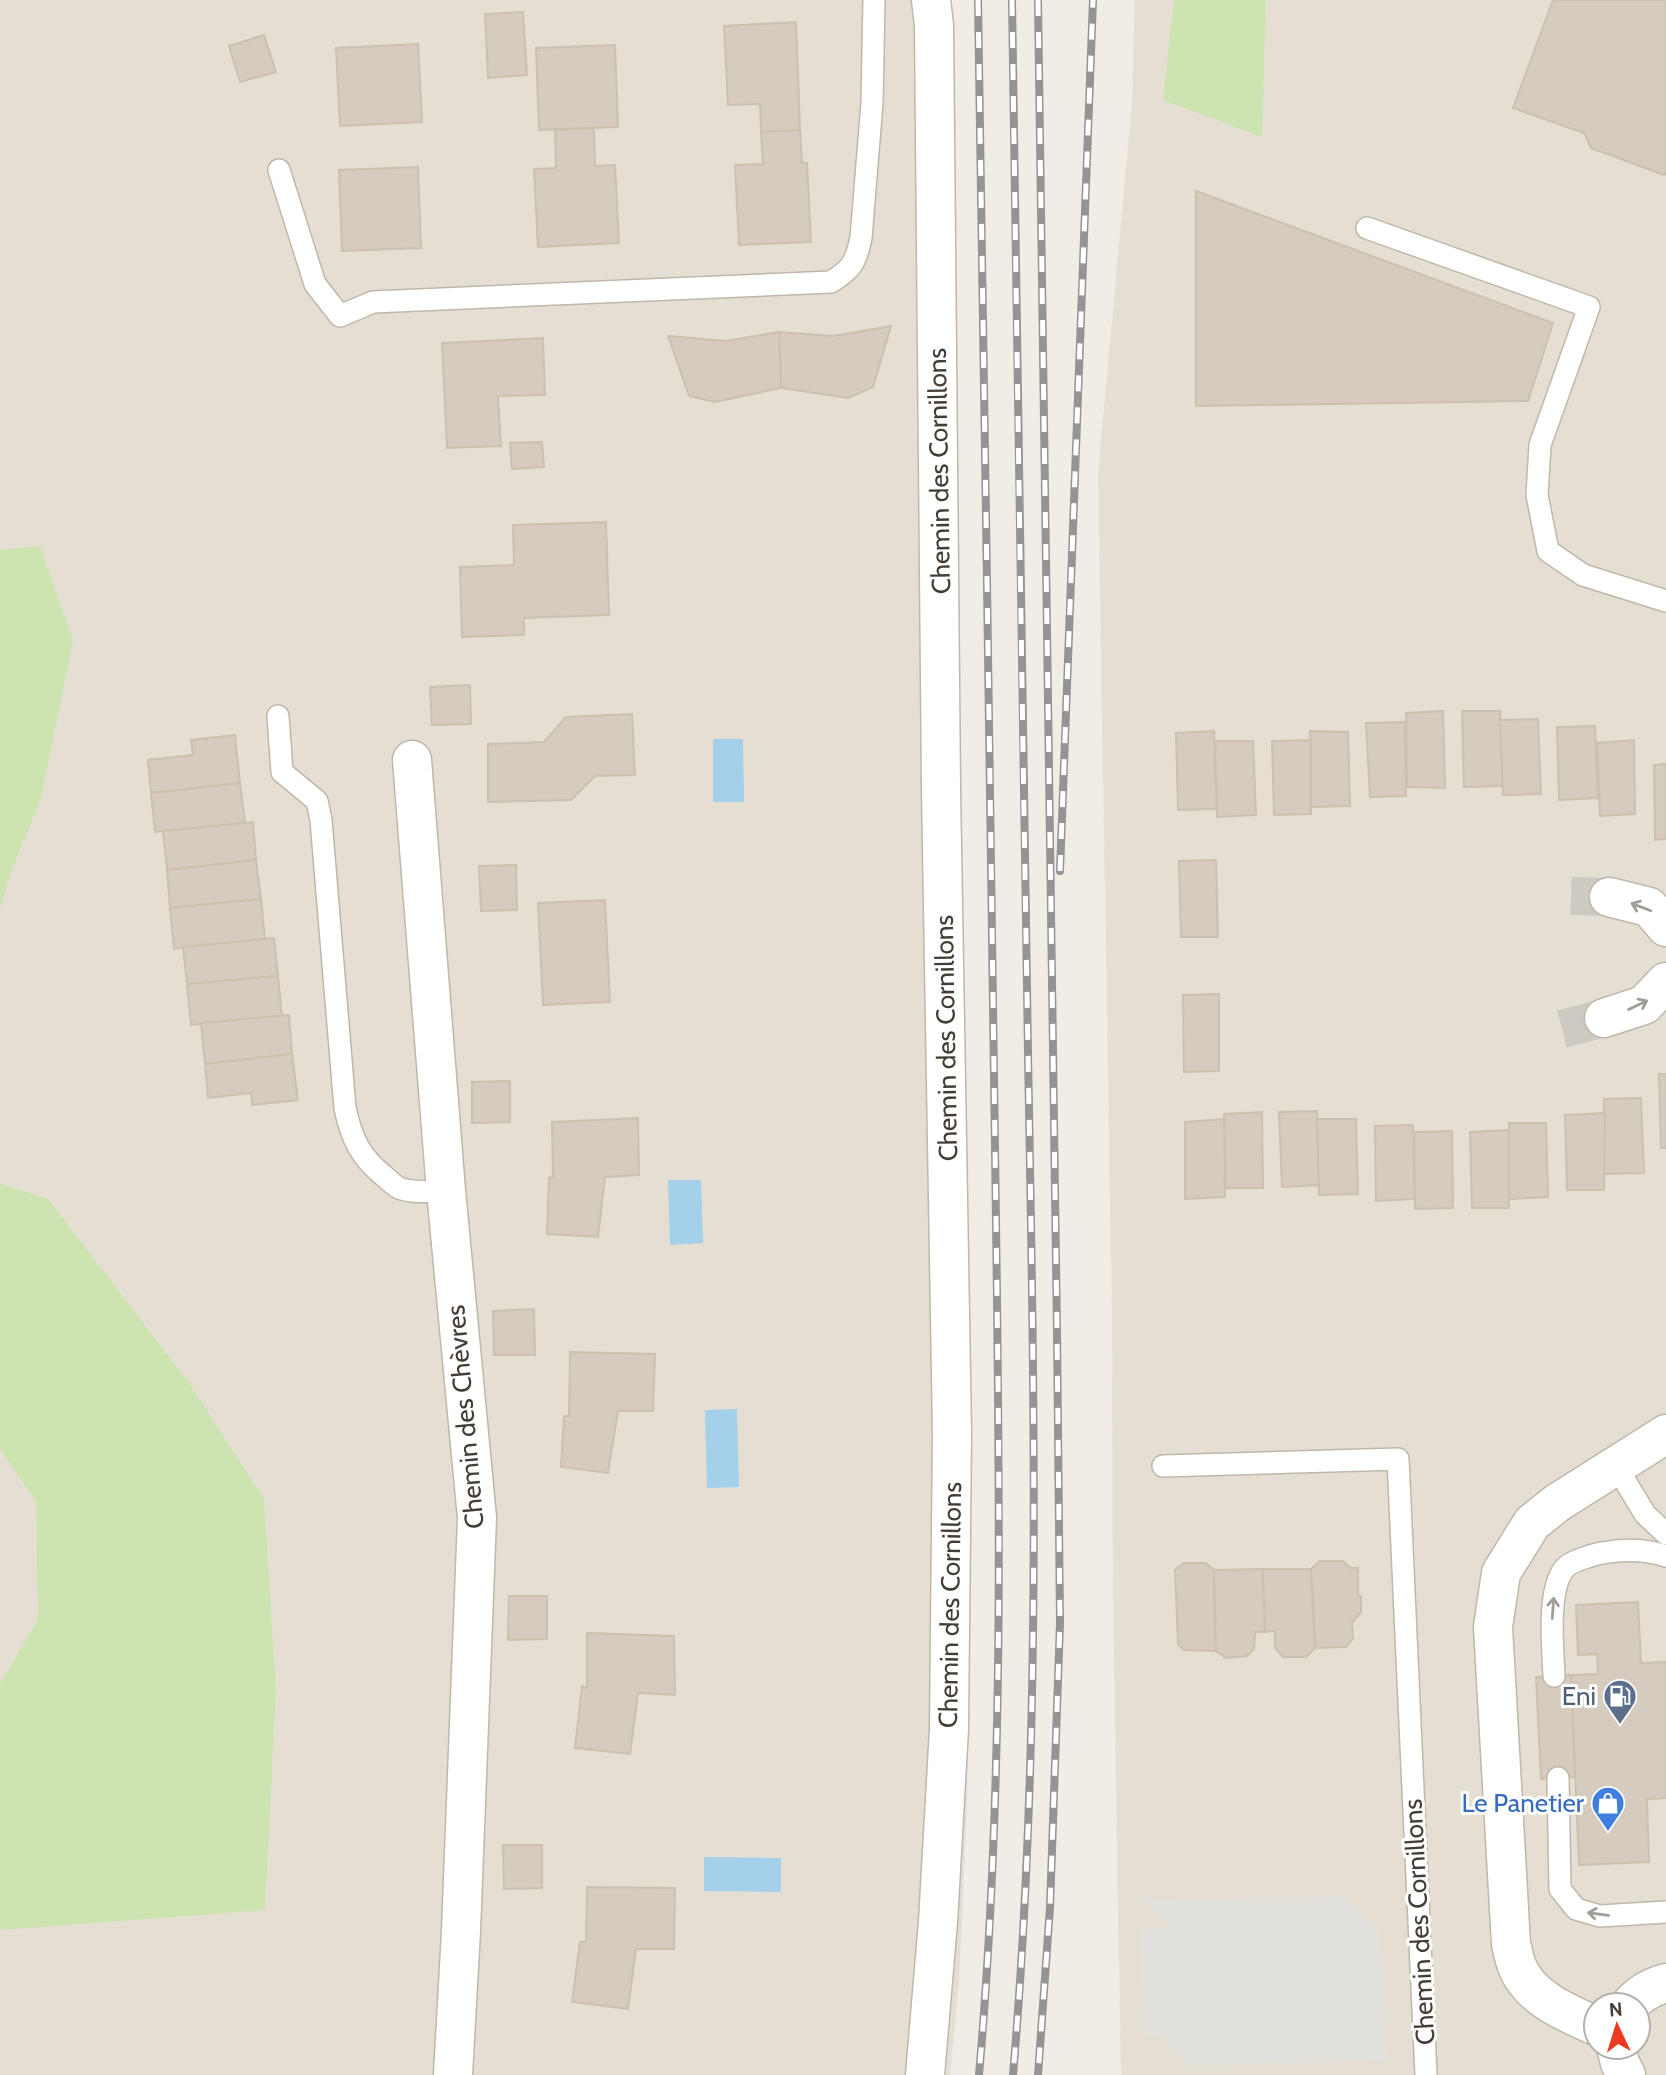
<svg xmlns="http://www.w3.org/2000/svg" width="1666" height="2075" viewBox="0 0 1666 2075" font-family="Cabin,sans-serif">
	<style>
		.residential { fill: #e5dfd3; fill-rule: evenodd }
		.green { fill: #cde3b0 }
		.parking { fill: #e2e0dd }
		.water { fill: #a4d0ea }
		.building { fill: #d5cbbe; stroke: #ccc0af; stroke-width: 2 }
		.lines { fill: none; stroke-linecap: round; stroke-linejoin: round }
		.minor-tunnel { stroke: #cecac2; stroke-width: 38; stroke-dasharray: 38 19; stroke-linecap: butt }
		.service-casing { stroke: #bfb7ab; stroke-width: 24 }
		.minor-casing { stroke: #bfb7ab; stroke-width: 41 }
		.service { stroke: #fff; stroke-width: 21 }
		.minor { stroke: #fff; stroke-width: 38 }
		.rail-casing { stroke: #949494; stroke-width: 8 }
		.rail { stroke: #fff; stroke-width: 5; stroke-dasharray: 16; stroke-linecap: butt }
		.oneway { stroke: #a19e9a }
		.labels { text-anchor: middle; stroke-width: 6; stroke-linejoin: round; paint-order: stroke }
		.street-label { font-size: 26px; fill: #433d35; stroke: #fff }
		.service-label { font-size: 26px; fill: #4e5e75; stroke: #fff; text-anchor: end }
		.shop-label { font-size: 26px; fill: #366cbe; stroke: #fff; text-anchor: end }
	</style>
	<rect width="100%" height="100%" fill="#f1ede5"/>
	<g class="residential">
		<path d="M 0,0 L 951,0 L 969,1616 L 967,1809 L 959,1983 L 950,2075 L 0,2075 Z"/>
		<path d="M 1135,0 L 1666,0 L 1666,2075 L 1121,2075 L 1113,1611 L 1112,1312 L 1098,473 L 1132,103 ZM 1596,2005 L 1638,2005 L 1638,2047 L 1596,2047 Z"/>
	</g>
	<g class="green">
		<path d="M 1174,0 L 1266,0 L 1262,137 L 1163,100 Z"/>
		<path d="M 40,546 L 73,641 L 41,798 L 9,877 L 0,909 L 0,550 Z"/>
		<path d="M 0,1184 L 48,1199 L 189,1383 L 264,1499 L 276,1689 L 265,1910 L 0,1930 L 0,1684 L 38,1620 L 36,1501 L 0,1449 Z"/>
	</g>
	<path class="parking" d="M 1346,1897 L 1380,1932 L 1387,2061 L 1189,2065 L 1162,2036 L 1144,2036 L 1140,1929 L 1171,1929 L 1140,1899 Z"/>
	<g class="water">
		<path d="M 713,739 L 743,739 L 744,802 L 713,802 Z"/>
		<path d="M 668,1180 L 701,1180 L 703,1243 L 670,1245 Z"/>
		<path d="M 737,1409 L 739,1487 L 707,1488 L 705,1410 Z"/>
		<path d="M 704,1857 L 781,1858 L 781,1892 L 704,1891 Z"/>
	</g>
	<g class="building">
		<path d="M 1553,0 L 1666,0 L 1666,173 L 1664,175 L 1591,148 L 1584,133 L 1513,108 Z"/>
		<path d="M 523,12 L 527,75 L 488,78 L 485,14 Z"/>
		<path d="M 796,22 L 800,130 L 761,132 L 760,104 L 728,105 L 724,26 Z"/>
		<path d="M 264,35 L 276,72 L 240,82 L 229,46 Z"/>
		<path d="M 418,44 L 422,122 L 340,126 L 336,48 Z"/>
		<path d="M 615,45 L 618,127 L 539,130 L 536,48 Z"/>
		<path d="M 594,128 L 595,166 L 615,165 L 619,243 L 538,247 L 534,169 L 556,168 L 555,130 Z"/>
		<path d="M 800,130 L 802,163 L 807,163 L 811,242 L 739,245 L 735,165 L 763,164 L 761,132 Z"/>
		<path d="M 418,167 L 421,248 L 342,251 L 339,170 Z"/>
		<path d="M 1196,191 L 1553,323 L 1528,401 L 1196,406 Z"/>
		<path d="M 891,326 L 873,387 L 848,398 L 781,388 L 779,332 L 833,336 Z"/>
		<path d="M 779,332 L 781,388 L 715,402 L 689,396 L 668,336 L 726,341 Z"/>
		<path d="M 543,338 L 545,395 L 498,396 L 501,446 L 447,448 L 442,343 Z"/>
		<path d="M 542,442 L 544,467 L 512,469 L 510,443 Z"/>
		<path d="M 606,522 L 609,615 L 524,618 L 524,635 L 462,637 L 460,567 L 514,565 L 513,525 Z"/>
		<path d="M 470,685 L 471,724 L 432,725 L 430,687 Z"/>
		<path d="M 1443,711 L 1445,788 L 1407,787 L 1406,713 Z"/>
		<path d="M 1462,711 L 1500,711 L 1503,786 L 1464,787 Z"/>
		<path d="M 632,714 L 635,775 L 595,776 L 571,800 L 488,802 L 488,744 L 544,742 L 566,717 Z"/>
		<path d="M 1538,719 L 1541,794 L 1503,795 L 1500,720 Z"/>
		<path d="M 1405,722 L 1406,796 L 1370,797 L 1366,723 Z"/>
		<path d="M 1595,726 L 1598,798 L 1559,800 L 1557,727 Z"/>
		<path d="M 1214,731 L 1217,809 L 1178,810 L 1176,733 Z"/>
		<path d="M 1310,731 L 1348,732 L 1350,806 L 1311,807 Z"/>
		<path d="M 235,735 L 240,783 L 151,793 L 148,760 L 193,755 L 191,740 Z"/>
		<path d="M 1311,740 L 1311,814 L 1274,815 L 1272,741 Z"/>
		<path d="M 1634,740 L 1635,814 L 1600,816 L 1597,743 Z"/>
		<path d="M 1215,741 L 1253,741 L 1256,815 L 1217,817 Z"/>
		<path d="M 1666,764 L 1666,839 L 1655,840 L 1654,765 Z"/>
		<path d="M 240,783 L 245,823 L 155,832 L 151,793 Z"/>
		<path d="M 253,822 L 256,860 L 167,870 L 163,831 Z"/>
		<path d="M 256,860 L 261,899 L 170,908 L 167,870 Z"/>
		<path d="M 1216,860 L 1218,937 L 1181,937 L 1179,861 Z"/>
		<path d="M 516,865 L 517,910 L 481,911 L 479,866 Z"/>
		<path d="M 261,899 L 265,939 L 174,949 L 170,908 Z"/>
		<path d="M 605,900 L 610,1002 L 543,1005 L 538,903 Z"/>
		<path d="M 274,938 L 278,976 L 187,984 L 183,947 Z"/>
		<path d="M 278,976 L 282,1016 L 191,1025 L 187,984 Z"/>
		<path d="M 1219,994 L 1219,1071 L 1184,1072 L 1183,995 Z"/>
		<path d="M 289,1015 L 292,1054 L 205,1064 L 201,1023 Z"/>
		<path d="M 292,1054 L 298,1100 L 252,1105 L 251,1093 L 208,1098 L 205,1064 Z"/>
		<path d="M 1659,1074 L 1666,1074 L 1666,1148 L 1661,1148 Z"/>
		<path d="M 510,1081 L 510,1122 L 472,1123 L 472,1082 Z"/>
		<path d="M 1641,1098 L 1644,1173 L 1604,1174 L 1604,1099 Z"/>
		<path d="M 1317,1111 L 1320,1185 L 1282,1187 L 1279,1112 Z"/>
		<path d="M 1262,1112 L 1263,1188 L 1225,1188 L 1224,1114 Z"/>
		<path d="M 1605,1113 L 1604,1190 L 1567,1190 L 1565,1115 Z"/>
		<path d="M 638,1118 L 639,1175 L 605,1177 L 598,1237 L 547,1234 L 549,1178 L 553,1177 L 552,1122 Z"/>
		<path d="M 1224,1119 L 1225,1197 L 1185,1199 L 1185,1122 Z"/>
		<path d="M 1317,1119 L 1356,1119 L 1358,1194 L 1319,1195 Z"/>
		<path d="M 1509,1123 L 1546,1123 L 1548,1197 L 1509,1199 Z"/>
		<path d="M 1413,1125 L 1415,1199 L 1376,1201 L 1375,1126 Z"/>
		<path d="M 1509,1130 L 1509,1208 L 1472,1208 L 1470,1132 Z"/>
		<path d="M 1452,1131 L 1453,1208 L 1415,1209 L 1414,1132 Z"/>
		<path d="M 534,1309 L 535,1355 L 494,1355 L 493,1311 Z"/>
		<path d="M 570,1352 L 655,1354 L 653,1411 L 618,1411 L 608,1473 L 561,1467 L 564,1416 L 569,1416 Z"/>
		<path d="M 1320,1561 L 1343,1561 L 1351,1568 L 1358,1568 L 1358,1596 L 1361,1596 L 1361,1612 L 1352,1623 L 1353,1639 L 1346,1647 L 1315,1648 L 1311,1569 Z"/>
		<path d="M 1184,1563 L 1206,1563 L 1214,1570 L 1216,1651 L 1184,1650 L 1178,1644 L 1175,1570 Z"/>
		<path d="M 1263,1569 L 1265,1632 L 1255,1632 L 1254,1649 L 1247,1656 L 1226,1658 L 1216,1651 L 1214,1570 Z"/>
		<path d="M 1263,1569 L 1311,1569 L 1315,1648 L 1306,1657 L 1283,1657 L 1275,1648 L 1275,1631 L 1265,1632 Z"/>
		<path d="M 509,1596 L 547,1596 L 547,1639 L 508,1640 Z"/>
		<path d="M 1638,1602 L 1641,1663 L 1666,1662 L 1666,1798 L 1647,1799 L 1649,1862 L 1579,1865 L 1571,1675 L 1598,1674 L 1597,1654 L 1578,1655 L 1576,1605 Z"/>
		<path d="M 587,1633 L 674,1636 L 675,1695 L 638,1693 L 630,1754 L 575,1748 L 582,1686 L 587,1688 Z"/>
		<path d="M 1571,1675 L 1575,1777 L 1541,1779 L 1536,1677 Z"/>
		<path d="M 503,1845 L 542,1845 L 542,1888 L 504,1889 Z"/>
		<path d="M 587,1887 L 675,1888 L 674,1949 L 636,1949 L 628,2009 L 572,2002 L 580,1942 L 586,1942 Z"/>
	</g>
	<g class="lines">
		<g class="minor-tunnel">
			<path d="M 1571,896 L 1609,897"/>
			<path d="M 1562,1029 L 1604,1018"/>
		</g>
		<defs>
			<g id="service">
				<path d="M 279,170 L 315,284 L 340,316 L 373,302 L 831,282 C 852,269 856,262 861,238 L 872,103 L 874,0"/>
				<path d="M 1367,228 L 1589,307 L 1540,445 L 1537,495 L 1548,551 L 1583,575 L 1666,601"/>
				<path d="M 278,716 L 282,772 L 317,801 L 321,820 L 345,1108 C 351,1137 360,1157 384,1176 C 388,1180 393,1184 397,1187 C 410,1194 431,1191 446,1191"/>
				<path d="M 1163,1466 L 1398,1459 L 1426,2075"/>
				<path d="M 1616,1466 L 1645,1514 L 1666,1534"/>
				<path d="M 1554,1676 C 1553,1650 1546,1584 1567,1566 C 1573,1561 1595,1554 1602,1553 C 1624,1549 1645,1549 1666,1556"/>
				<path d="M 1558,1778 L 1560,1889 L 1576,1909 L 1600,1916 L 1666,1912"/>
			</g>
			<g id="minor">
				<path d="M 412,760 L 446,1191 L 477,1518 L 461,1931 L 453,2075"/>
				<path d="M 1609,897 L 1649,907 L 1666,927"/>
				<path d="M 1604,1018 L 1644,1005 L 1666,982"/>
				<path d="M 1630,2005 C 1640,1993 1651,1987 1666,1983"/>
				<path d="M 1596,2026 C 1567,2013 1529,1998 1517,1966 C 1514,1959 1513,1951 1511,1944 L 1493,1627 L 1501,1573 L 1532,1523 L 1557,1503 L 1666,1434"/>
				<path d="M 1616,2047 L 1620,2063 L 1626,2075"/>
				<path d="M 925,2075 L 938,1922 L 949,1729 L 952,1433 L 941,788 L 934,25 L 931,0"/>
			</g>
		</defs>
		<use href="#service" class="service-casing"/>
		<use href="#minor" class="minor-casing"/>
		<use href="#service" class="service"/>
		<use href="#minor" class="minor"/>
		<defs>
			<g id="rail">
				<path d="M 978,0 C 984,382 990,765 995,1147 C 999,1457 1006,1766 979,2075"/>
				<path d="M 1012,0 C 1017,351 1022,702 1028,1053 C 1034,1394 1042,1735 1013,2075"/>
				<path d="M 1038,0 L 1057,1331 L 1060,1623 L 1050,1907 L 1038,2075"/>
				<path d="M 1060,871 L 1093,0"/>
			</g>
		</defs>
		<use href="#rail" class="rail-casing"/>
		<use href="#rail" class="rail"/>
	</g>
	<defs><path id="oneway-shaft" d="M-6 0H5M1.5-3L5.5 0L1.5 3" fill="none" stroke-width="1.6" stroke-linecap="round" stroke-linejoin="round" transform="scale(1.75)"/></defs>
	<g class="oneway">
		<use href="#oneway-shaft" transform="translate(1641 907) rotate(-159)"/>
		<use href="#oneway-shaft" transform="translate(1638 1005) rotate(-26)"/>
		<use href="#oneway-shaft" transform="translate(1553 1608) rotate(-86)"/>
		<use href="#oneway-shaft" transform="translate(1598 1914) rotate(-172)"/>
	</g>
	<defs>
		<symbol id="fuel-pin" viewBox="-11 -11 22 30"><path d="M0 17L-7.5 6A9.5 9.5 0 1 1 7.5 6Z" fill="#5c6f8a" stroke="#fff"/><path d="M-5.5-6h7V0h2V4h1.3V-2.5L3-4.5l.8-.8L6-3V5H2.5V1h-1V6h-7ZM-4.2-4.7v3.2H.2V-4.7Z" fill="#fff"/></symbol>
		<symbol id="shop-pin" viewBox="-11 -11 22 30"><path d="M0 17L-7.5 6A9.5 9.5 0 1 1 7.5 6Z" fill="#3f7fe0" stroke="#fff"/><path d="M-5-2.5h2.3a2.7 3.5 0 0 1 5.4 0H5L5.5 6h-11ZM-1.5-2.5h3a1.5 2.3 0 0 0-3 0Z" fill="#fff"/></symbol>
	</defs>
	<g fill-rule="evenodd">
		<use href="#fuel-pin" x="1601" y="1677" width="38" height="52"/>
		<use href="#shop-pin" x="1589" y="1784" width="38" height="52"/>
	</g>
	<g class="labels">
		<g class="street-label">
			<text transform="translate(939 471) rotate(-91)" y="9">Chemin des Cornillons</text>
			<text transform="translate(946 1038) rotate(-91)" y="9">Chemin des Cornillons</text>
			<text transform="translate(465 1417) rotate(-95)" y="9">Chemin des Chèvres</text>
			<text transform="translate(950 1605) rotate(-89)" y="9">Chemin des Cornillons</text>
			<text transform="translate(1419 1922) rotate(-93)" y="9">Chemin des Cornillons</text>
		</g>
		<g class="service-label">
			<text x="1596" y="1705">Eni</text>
		</g>
		<g class="shop-label">
			<text x="1584" y="1812">Le Panetier</text>
		</g>
	</g>
	<g transform="translate(1617 2026) rotate(356)"><circle r="33" fill="#ffffff" stroke="#b4b1ae" stroke-width="2"/>
	<path d="M0-5L12 26L0 18L-12 26Z" fill="#eb3a22"/>
	<text y="-10" font-size="19" font-weight="bold" text-anchor="middle" fill="#433d35">N</text>
	</g>
</svg>
